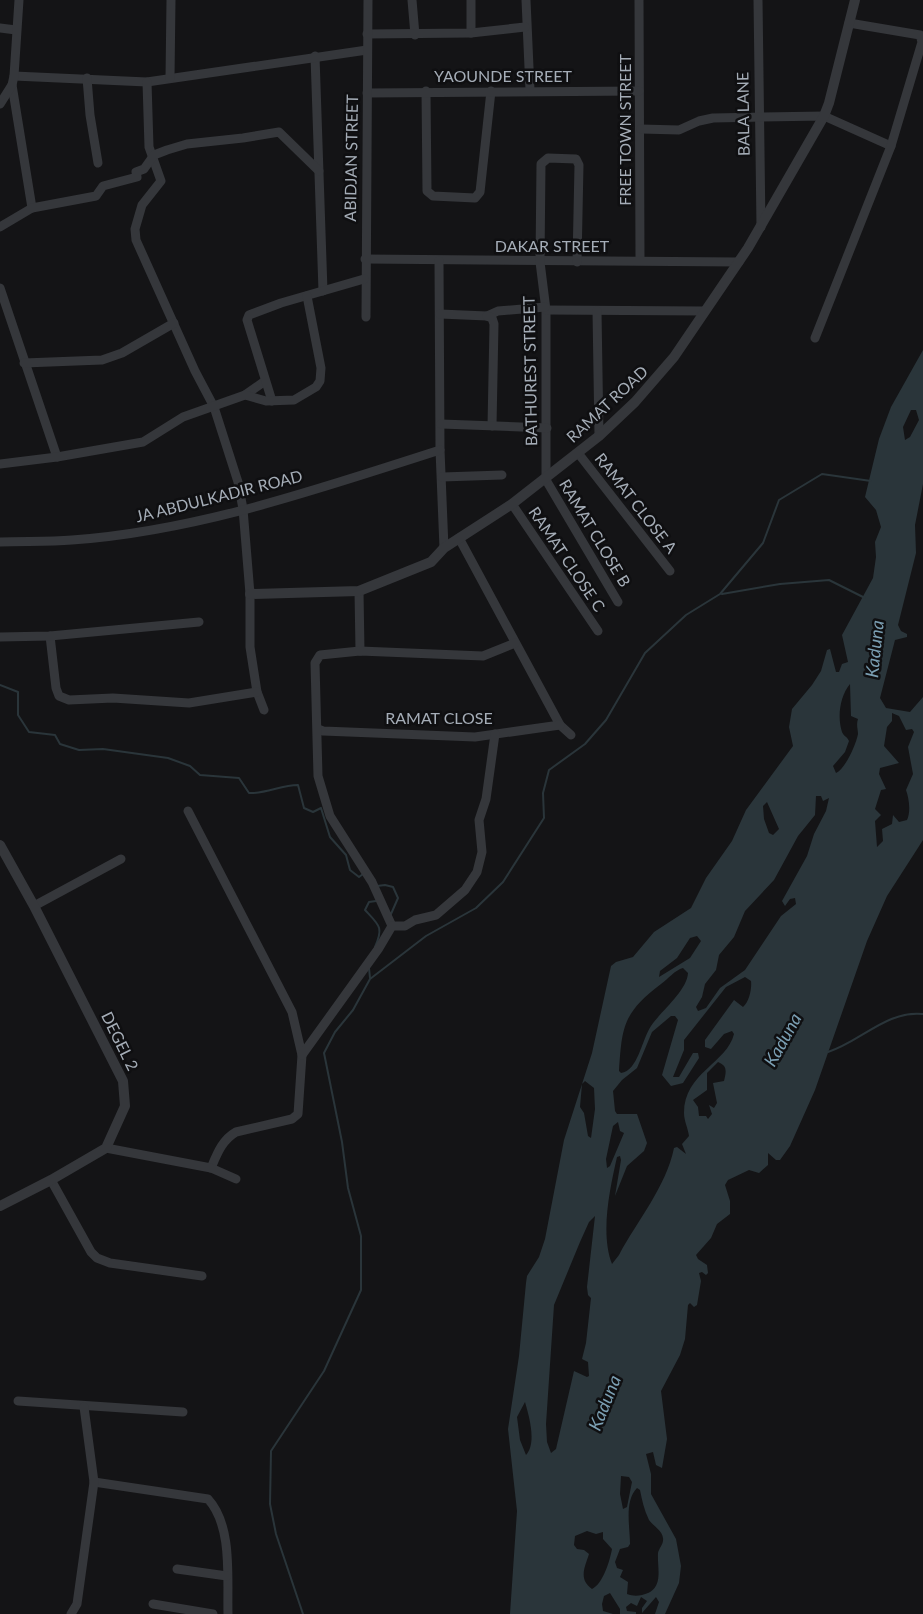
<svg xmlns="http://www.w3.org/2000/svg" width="923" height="1614" viewBox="0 0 923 1614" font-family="Lato,sans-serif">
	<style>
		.water { fill: #2a353a; fill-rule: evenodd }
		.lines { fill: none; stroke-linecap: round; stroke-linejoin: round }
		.stream { stroke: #2a353a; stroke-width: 2 }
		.minor { stroke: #35373b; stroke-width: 9 }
		.tertiary { stroke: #35373b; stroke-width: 10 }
		.labels { text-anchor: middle; stroke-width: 5; stroke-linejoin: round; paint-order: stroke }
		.street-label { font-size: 16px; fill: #a5adb7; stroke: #0f0f11 }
		.water-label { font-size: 18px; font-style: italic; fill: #7b9fb3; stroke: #0f0f11 }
	</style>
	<rect width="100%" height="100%" fill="#141416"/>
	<path class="water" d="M 923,350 L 923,484 L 915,525 L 916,553 L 898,625 L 901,631 L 907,634 L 907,637 L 895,640 L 880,698 L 886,708 L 910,712 L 923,697 L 923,840 L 887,896 L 867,941 L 815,1090 L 790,1146 L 780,1160 L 776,1160 L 768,1153 L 768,1165 L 759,1173 L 749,1170 L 728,1180 L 725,1185 L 730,1201 L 730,1214 L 717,1224 L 711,1238 L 696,1255 L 698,1259 L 707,1265 L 708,1273 L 706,1275 L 702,1272 L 699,1273 L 701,1281 L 697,1305 L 694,1307 L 690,1303 L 688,1305 L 685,1339 L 680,1355 L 661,1391 L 667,1439 L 662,1468 L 656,1465 L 653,1452 L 646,1454 L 651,1474 L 651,1494 L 676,1539 L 681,1566 L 679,1583 L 665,1614 L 655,1614 L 659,1602 L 656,1597 L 642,1613 L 642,1608 L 647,1601 L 641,1597 L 637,1606 L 631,1603 L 626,1607 L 627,1611 L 636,1612 L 636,1614 L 620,1614 L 620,1609 L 610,1593 L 604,1596 L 602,1604 L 603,1611 L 613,1614 L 510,1614 L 517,1511 L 508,1429 L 519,1356 L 526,1283 L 527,1276 L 539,1257 L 545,1239 L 564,1140 L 592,1053 L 611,966 L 616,962 L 633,957 L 654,932 L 691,908 L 706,878 L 732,841 L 746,810 L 793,746 L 789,727 L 792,709 L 812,685 L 821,671 L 827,650 L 830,649 L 836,672 L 839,672 L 842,664 L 848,662 L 842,635 L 873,578 L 876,557 L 875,542 L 881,527 L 876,510 L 865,497 L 879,439 L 891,407 ZM 911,410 L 916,410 L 919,420 L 910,437 L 905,440 L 903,427 ZM 850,684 L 851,716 L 858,719 C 856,725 858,729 858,734 C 856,745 845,769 836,773 L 833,766 L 845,752 L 849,741 C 847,736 844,737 842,732 C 837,717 840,696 850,684 ZM 892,713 L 899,716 L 906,730 L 912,729 L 914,732 L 908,747 L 913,774 L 906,790 C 909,798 911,812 907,820 L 899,822 L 893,815 L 892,824 L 882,829 L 883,841 L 877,847 L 875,821 L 881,815 L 875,809 L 881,790 L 886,789 L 879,774 L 880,768 L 899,763 L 884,746 L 887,727 L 892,721 ZM 816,796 L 821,796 L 823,801 L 829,798 L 826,811 L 814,834 L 807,856 L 782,901 L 785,906 L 790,899 L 795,898 L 796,904 L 781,916 L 745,970 L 720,988 L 706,1008 L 698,1011 L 696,1007 L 702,997 L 705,984 L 716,970 L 719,955 L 734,937 L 745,911 L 774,880 L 798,836 L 815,815 ZM 767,802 L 779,829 L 773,835 L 769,833 L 764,819 L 763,806 ZM 697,936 L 701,941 L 690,958 L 659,977 L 660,971 L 677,958 L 690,938 ZM 683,968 L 688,973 C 687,991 660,1012 651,1026 C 642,1039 638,1071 621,1073 L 619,1071 C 622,1026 623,1013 661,984 C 668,979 675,970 683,968 ZM 745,977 L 751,981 C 752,989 749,1002 743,1007 L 734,1000 L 705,1040 L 705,1047 L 711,1049 L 724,1034 L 732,1031 L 734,1034 C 727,1063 684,1073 684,1113 C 684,1121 688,1128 689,1136 L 682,1144 L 686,1154 L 677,1147 L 674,1148 C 666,1187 637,1221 619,1255 L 612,1264 C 600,1233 610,1188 617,1157 L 620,1156 L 621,1160 L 615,1196 L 627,1166 L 644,1151 L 647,1143 L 637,1114 L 617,1114 L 615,1111 L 613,1091 L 622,1080 L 637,1068 L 652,1032 L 671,1016 L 675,1016 L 678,1020 L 662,1075 L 671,1086 L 683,1083 L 699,1058 L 698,1053 L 693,1053 L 679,1077 L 673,1077 L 684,1050 L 684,1040 L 726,987 ZM 718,1062 C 728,1066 726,1072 724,1081 L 713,1083 L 717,1103 L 714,1108 L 709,1105 L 712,1114 L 708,1119 L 706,1116 L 699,1116 L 698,1107 L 693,1100 L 707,1090 L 707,1073 ZM 585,1081 L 594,1088 L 595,1109 L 591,1138 L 588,1136 L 584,1113 L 580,1107 L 582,1084 ZM 618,1122 L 620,1131 L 624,1133 L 610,1166 L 607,1168 L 606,1159 L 613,1126 ZM 595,1216 L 587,1287 L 588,1295 L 591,1298 L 586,1343 L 582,1359 L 588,1362 L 589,1376 L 587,1377 L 574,1371 L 556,1449 L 551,1453 L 547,1442 L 546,1424 L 554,1305 L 580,1242 L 589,1222 ZM 525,1402 C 529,1416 537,1443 526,1455 L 520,1440 L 517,1417 ZM 621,1476 L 629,1477 L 632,1482 L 627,1507 L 623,1509 L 620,1494 ZM 637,1488 L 640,1490 C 642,1500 644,1510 649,1520 C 653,1526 662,1530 663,1538 C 664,1544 659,1548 658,1553 C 657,1569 665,1590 642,1595 C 637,1596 632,1596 627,1594 L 628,1582 L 620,1577 L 623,1570 L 617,1568 L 615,1562 L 620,1549 L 628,1547 L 630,1544 C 630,1527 624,1501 637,1488 ZM 587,1531 L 596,1534 L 603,1532 L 603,1539 L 612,1549 C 610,1560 603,1584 592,1589 C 578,1579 585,1567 589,1554 L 584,1550 L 577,1549 L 574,1545 L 575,1536 Z"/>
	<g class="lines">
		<g class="stream">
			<path d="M 722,594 L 780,584 L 829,580 L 865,598"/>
			<path d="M 0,685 L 18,692 L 18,715 L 29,732 L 55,735 L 60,744 L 79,750 L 103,749 L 168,758 L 190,766 L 200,775 L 239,778 L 249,793 C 266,794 281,785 298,785 L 304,808 L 313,812 L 321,808 L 330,837 L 346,855 L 350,870 L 359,877 L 363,874"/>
			<path d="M 377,886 L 385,885 L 393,887 L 398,898 L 391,914 L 389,913"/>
			<path d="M 375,947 C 384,927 379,925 365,910 L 369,902 L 376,901"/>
			<path d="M 369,968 L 370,978"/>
			<path d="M 828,1052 C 860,1042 887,1010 923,1014"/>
			<path d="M 303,1614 L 276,1534 L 270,1504 L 271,1451 L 324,1371 L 361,1290 L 361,1236 L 348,1188 L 342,1142 L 324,1053 L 335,1032 L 353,1010 L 370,979 L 426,936 L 476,908 L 503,882 L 544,818 L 543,793 L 549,770 L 585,744 L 606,720 L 645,653 L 686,615 L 720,594 L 763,543 L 779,500 L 822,474 L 871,481"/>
		</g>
		<g class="minor">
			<path d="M 412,0 L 415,35"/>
			<path d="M 526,0 L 530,90"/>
			<path d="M 639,0 L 640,260"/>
			<path d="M 758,0 L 761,227"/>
			<path d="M 0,28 L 16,30"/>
			<path d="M 471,33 L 471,0"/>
			<path d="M 367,34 L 471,33 L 525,27"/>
			<path d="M 315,56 L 323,291"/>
			<path d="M 14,76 L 147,82 L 367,50"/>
			<path d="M 87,78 L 90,115 L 98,163"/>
			<path d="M 170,78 L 171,0"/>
			<path d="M 147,82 L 149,147 L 161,181 L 142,205 L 135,229 L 136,240 L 195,371 L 214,407 L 238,482 L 243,509 L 250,594 L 250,647 L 257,692 L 264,710"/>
			<path d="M 12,85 L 32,208"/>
			<path d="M 426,91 L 427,191 L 433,196 L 475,198 L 480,192 L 491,91"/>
			<path d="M 367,93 L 639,91"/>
			<path d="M 0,104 L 12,85 L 14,76 L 19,0"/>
			<path d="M 641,129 L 679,130 L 699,121 L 713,118 L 824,116 L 891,146"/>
			<path d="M 0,227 L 32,208 L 96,196 L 103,186 L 137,177 L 136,172 L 144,169 L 154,155 L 167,150 L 187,144 L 243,138 L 279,132 L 319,171"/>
			<path d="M 365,259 L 739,262"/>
			<path d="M 439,261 L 440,450 L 444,548"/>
			<path d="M 577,262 L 579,165 L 576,159 L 548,158 L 541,164 L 540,262 L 546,310 L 546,480 L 618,602"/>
			<path d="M 0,288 L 57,457"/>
			<path d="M 546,310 L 704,311"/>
			<path d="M 597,311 L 599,436"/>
			<path d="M 440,314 L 487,316 L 498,311 L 545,307"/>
			<path d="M 487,316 L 492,318 L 494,324 L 492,426"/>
			<path d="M 366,317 L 368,0"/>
			<path d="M 815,338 L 891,146 L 922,42 L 920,35 L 849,23"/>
			<path d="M 24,363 L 102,360 L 122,353 L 174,323"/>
			<path d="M 245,395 L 265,381"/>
			<path d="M 272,401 L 247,320 L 249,315 L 281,303 L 364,279"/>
			<path d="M 441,424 L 547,428"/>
			<path d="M 578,453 L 670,571"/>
			<path d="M 0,464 L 57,457 L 143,442 L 183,417 L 245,395 L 266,401 L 294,400 L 316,387 L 320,381 L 321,368 L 307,296"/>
			<path d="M 442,477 L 502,475"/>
			<path d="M 512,504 L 598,631"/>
			<path d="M 459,538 L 560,725 L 571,735"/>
			<path d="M 0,542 C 24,541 48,542 72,540 C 198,531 321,488 440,450"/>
			<path d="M 359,591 L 360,651"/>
			<path d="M 50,636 L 56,688 L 59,696 L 69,700 L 113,698 L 189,703 L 257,692"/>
			<path d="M 0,637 L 50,636 L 199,622"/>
			<path d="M 318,729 L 323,731 L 475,737 L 560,725"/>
			<path d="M 188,811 L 292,1012 L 302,1055 L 298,1114 L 292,1119 L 236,1132 C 222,1140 217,1154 211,1168"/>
			<path d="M 34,906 L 121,859"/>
			<path d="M 392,926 L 372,882 L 330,816 L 318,776 L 315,663 L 320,655 L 360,651 L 483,656 L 515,643"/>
			<path d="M 302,1055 L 379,948 L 392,926 L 405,926 L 415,920 L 436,915 L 465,890 L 477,872 L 482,852 L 479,820 L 486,799 L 495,734"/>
			<path d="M 106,1148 L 211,1168 L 236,1179"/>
			<path d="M 51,1180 L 91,1252 L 97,1258 L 110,1263 L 202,1276"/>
			<path d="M 18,1401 L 183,1412"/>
			<path d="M 94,1482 L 208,1499 C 233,1526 227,1579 228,1614"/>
			<path d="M 177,1569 L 227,1576"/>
			<path d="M 153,1604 L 213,1614"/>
			<path d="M 71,1614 L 77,1604 L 94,1482 L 84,1407"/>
		</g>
		<g class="tertiary">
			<path d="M 250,594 L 359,591 L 431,562 L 444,548 L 512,504 L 599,436 L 635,402 L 674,357 L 748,248 L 824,116 L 829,103 L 855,0"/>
			<path d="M 0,845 L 34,906 L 123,1081 L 125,1106 L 106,1148 L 51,1180 L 0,1206"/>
		</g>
	</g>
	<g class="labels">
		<g class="street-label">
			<text x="503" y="82">YAOUNDE STREET</text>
			<text transform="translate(743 114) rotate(-91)" y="6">BALA LANE</text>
			<text transform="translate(625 130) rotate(-90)" y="6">FREE TOWN STREET</text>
			<text transform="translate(351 158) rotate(-89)" y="6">ABIDJAN STREET</text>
			<text x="552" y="252">DAKAR STREET</text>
			<text transform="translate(530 371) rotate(-91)" y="6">BATHUREST STREET</text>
			<text transform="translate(607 404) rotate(-43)" y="6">RAMAT ROAD</text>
			<text transform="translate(219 496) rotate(-14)" y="6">JA ABDULKADIR ROAD</text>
			<text transform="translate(636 503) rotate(52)" y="6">RAMAT CLOSE A</text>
			<text transform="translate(595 533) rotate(59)" y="6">RAMAT CLOSE B</text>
			<text transform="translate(567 559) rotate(56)" y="6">RAMAT CLOSE C</text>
			<text x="439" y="724">RAMAT CLOSE</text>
			<text transform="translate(120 1041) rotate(64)" y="6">DEGEL 2</text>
		</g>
		<g class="water-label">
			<text transform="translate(875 649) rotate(-84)" y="6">Kaduna</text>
			<text transform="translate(783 1040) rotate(-61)" y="6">Kaduna</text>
			<text transform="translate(605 1403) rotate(-68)" y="6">Kaduna</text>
		</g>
	</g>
</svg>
